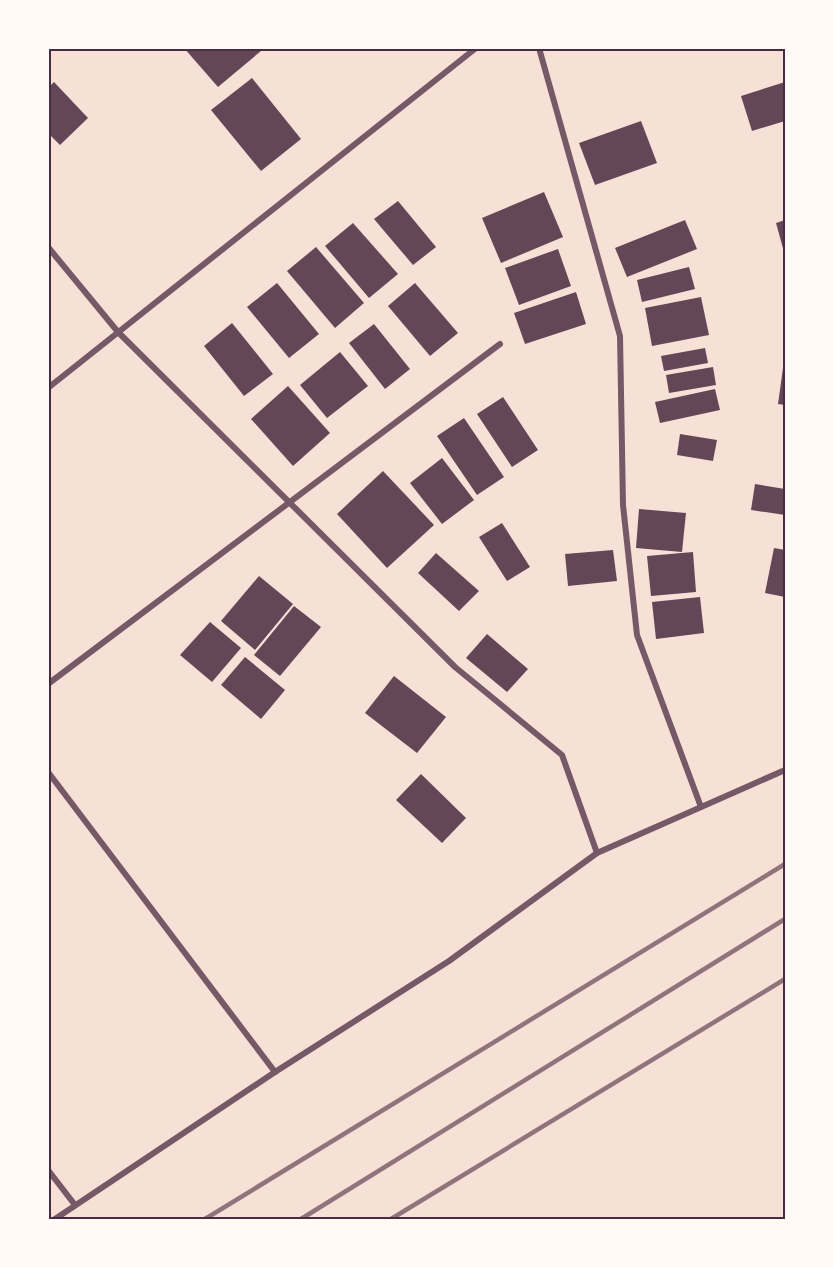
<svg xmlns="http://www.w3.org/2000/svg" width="833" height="1267" viewBox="0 0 833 1267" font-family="'Asap Condensed',sans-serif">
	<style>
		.building { fill: #644757 }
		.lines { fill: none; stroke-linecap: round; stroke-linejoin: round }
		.minor { stroke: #755966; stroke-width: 6 }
		.rail { stroke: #8f747c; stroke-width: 4.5 }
		.neatline { fill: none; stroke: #4a2c40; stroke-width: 2 }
	</style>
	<rect width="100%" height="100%" fill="#f7e1d7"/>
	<g class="building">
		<path d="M 184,48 L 259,48 L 261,51 L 218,87 Z"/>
		<path d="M 252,78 L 301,139 L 261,171 L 211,110 Z"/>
		<path d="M 54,82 L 88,118 L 60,145 L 48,133 L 48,88 Z"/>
		<path d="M 785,82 L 785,121 L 752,131 L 741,96 Z"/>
		<path d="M 641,121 L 657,163 L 595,185 L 579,143 Z"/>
		<path d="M 544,192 L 563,237 L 501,263 L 482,218 Z"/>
		<path d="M 398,201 L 436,247 L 413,265 L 374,219 Z"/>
		<path d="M 685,220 L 697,249 L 627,277 L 615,248 Z"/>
		<path d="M 785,220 L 785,252 L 784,252 L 776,223 Z"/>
		<path d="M 353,223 L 398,274 L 369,298 L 325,246 Z"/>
		<path d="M 316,247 L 364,303 L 335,328 L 287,271 Z"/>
		<path d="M 558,249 L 571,286 L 519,305 L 505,268 Z"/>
		<path d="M 689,267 L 695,289 L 642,302 L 637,280 Z"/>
		<path d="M 277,283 L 319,334 L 289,358 L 247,307 Z"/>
		<path d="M 415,283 L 458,333 L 430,356 L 388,306 Z"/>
		<path d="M 576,292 L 586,324 L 525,344 L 514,313 Z"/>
		<path d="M 701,297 L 709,335 L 652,346 L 645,308 Z"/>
		<path d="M 232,323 L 273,374 L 244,396 L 204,346 Z"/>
		<path d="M 374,324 L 410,369 L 385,389 L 349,343 Z"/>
		<path d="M 705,348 L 708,363 L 664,371 L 661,356 Z"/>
		<path d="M 340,352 L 368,386 L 327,418 L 300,385 Z"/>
		<path d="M 713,367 L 716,385 L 669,393 L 666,375 Z"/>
		<path d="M 783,368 L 785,368 L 785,405 L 778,404 Z"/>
		<path d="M 288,386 L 330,433 L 293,466 L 251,419 Z"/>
		<path d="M 715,389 L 720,410 L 660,423 L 655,402 Z"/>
		<path d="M 503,397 L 538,450 L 512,467 L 477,414 Z"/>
		<path d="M 464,418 L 504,477 L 477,495 L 437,436 Z"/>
		<path d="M 680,434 L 717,440 L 713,461 L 677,455 Z"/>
		<path d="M 442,458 L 474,500 L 442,524 L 410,483 Z"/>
		<path d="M 383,471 L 434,525 L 387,568 L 337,514 Z"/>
		<path d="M 755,484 L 785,489 L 785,515 L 751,510 Z"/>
		<path d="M 639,509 L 686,513 L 682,552 L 636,548 Z"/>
		<path d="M 502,523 L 530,567 L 507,581 L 479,537 Z"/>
		<path d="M 774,548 L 785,550 L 785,597 L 765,593 Z"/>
		<path d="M 613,550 L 617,581 L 568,586 L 565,554 Z"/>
		<path d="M 693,552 L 696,592 L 651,596 L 647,556 Z"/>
		<path d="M 436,553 L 479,591 L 459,611 L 418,573 Z"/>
		<path d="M 259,576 L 293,604 L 255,650 L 221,621 Z"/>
		<path d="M 700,597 L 704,633 L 656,639 L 652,602 Z"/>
		<path d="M 294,606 L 321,627 L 280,676 L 254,655 Z"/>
		<path d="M 210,622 L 241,648 L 212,682 L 180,655 Z"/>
		<path d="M 487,634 L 528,669 L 507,692 L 466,658 Z"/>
		<path d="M 245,657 L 285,690 L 261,719 L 221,685 Z"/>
		<path d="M 394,676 L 446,717 L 417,753 L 365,713 Z"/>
		<path d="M 421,774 L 466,818 L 442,843 L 396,800 Z"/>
	</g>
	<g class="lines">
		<g class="minor">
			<path d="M 539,48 L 620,336 L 623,505 L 637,635 L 701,807"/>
			<path d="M 48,247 L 118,332 L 455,667 L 562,755 L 597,853"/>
			<path d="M 48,388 L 476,48"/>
			<path d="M 48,684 L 500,344"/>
			<path d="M 48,772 L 275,1072"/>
			<path d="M 48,1170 L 75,1205"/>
			<path d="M 55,1219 L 275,1072 L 449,961 L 597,853 L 785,770"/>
		</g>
		<g class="rail">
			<path d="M 205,1219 L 785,864"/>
			<path d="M 301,1219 L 785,919"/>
			<path d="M 391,1219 L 785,979"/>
		</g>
	</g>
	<rect width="833" height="1267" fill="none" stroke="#fffaf5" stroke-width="99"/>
	<rect x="50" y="50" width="734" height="1168" class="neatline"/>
</svg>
